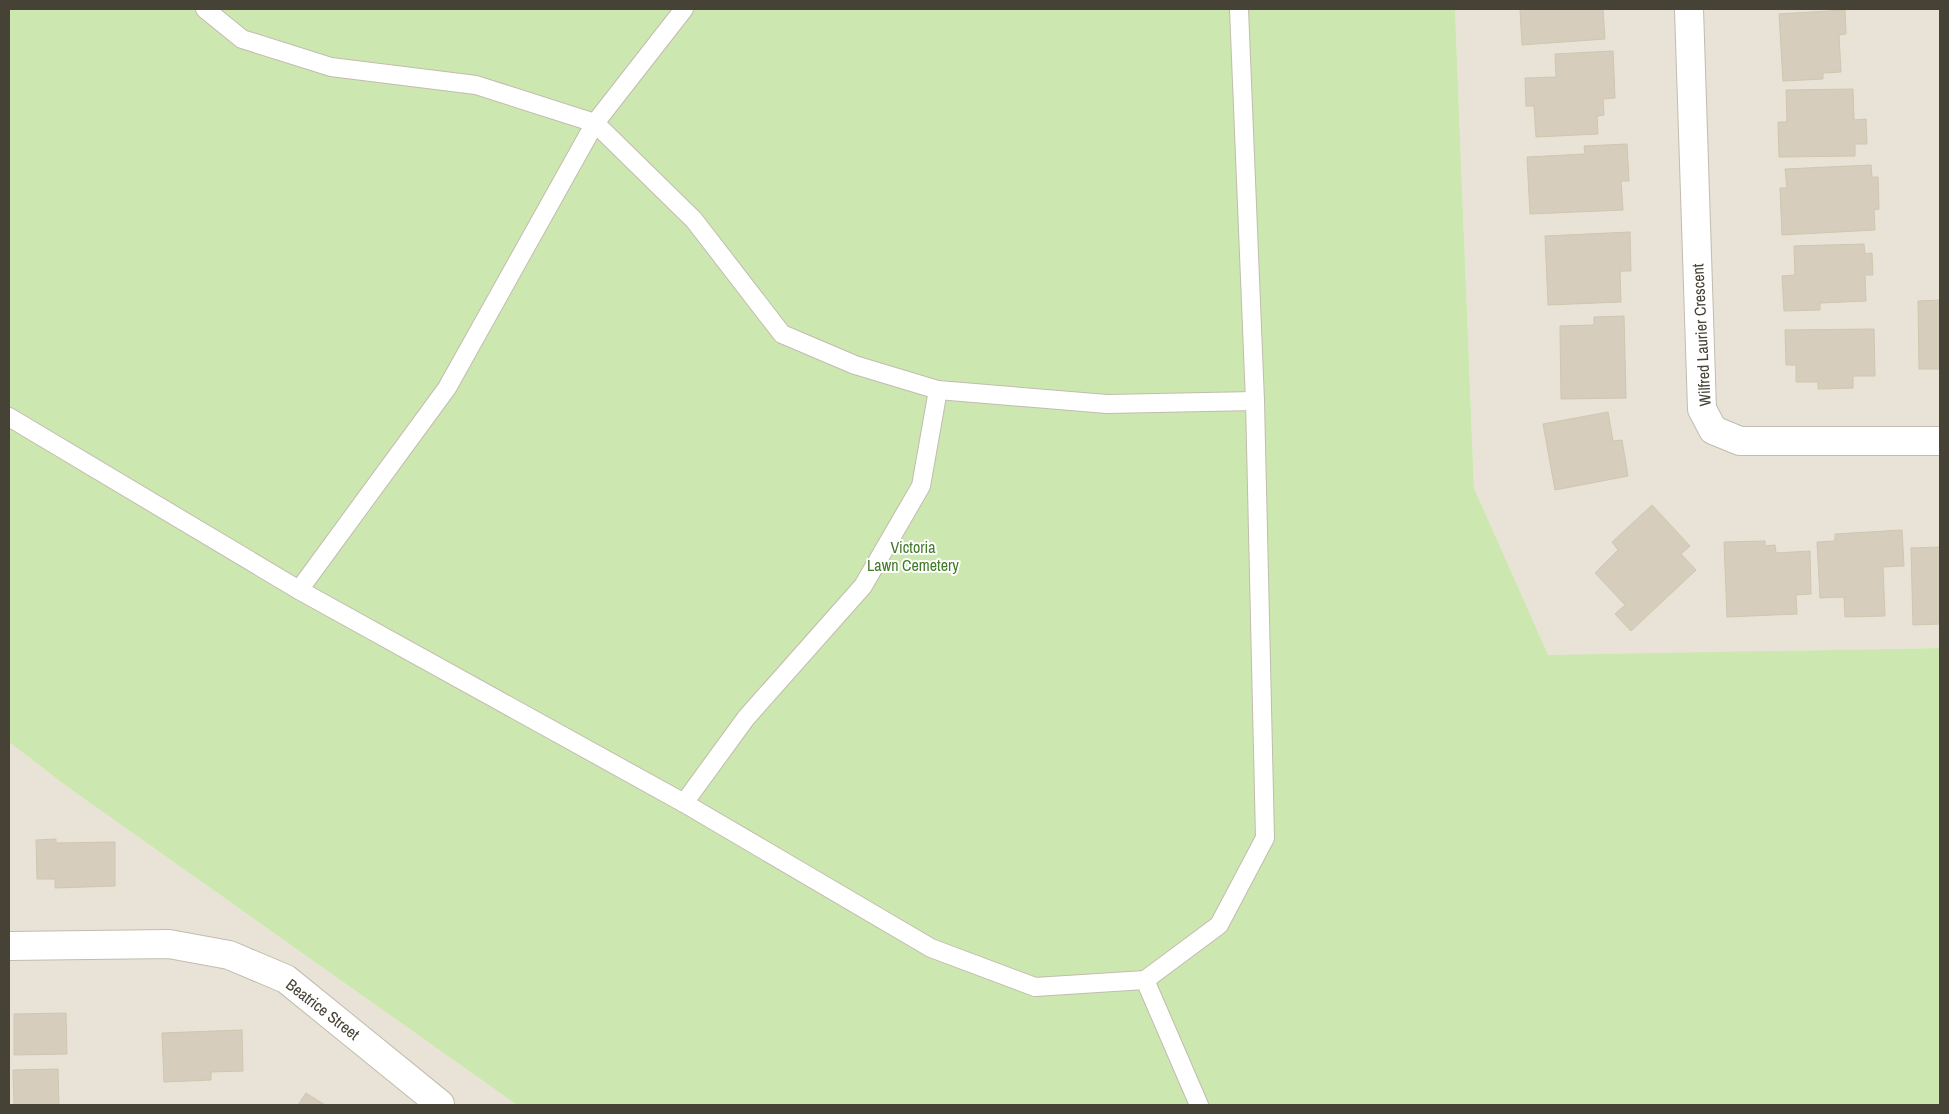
<svg xmlns="http://www.w3.org/2000/svg" width="1949" height="1114" viewBox="0 0 1949 1114" font-family="'Archivo Narrow',sans-serif">
	<style>
		.residential { fill: #e8e3d6 }
		.green { fill: #cce8b0 }
		.building { fill: #d6cdbd; stroke: #d0c6b0 }
		.lines { fill: none; stroke-linecap: round; stroke-linejoin: round }
		.service-casing { stroke: #c2bcad; stroke-width: 20 }
		.minor-casing { stroke: #c2bcad; stroke-width: 30 }
		.service { stroke: #fff; stroke-width: 18 }
		.minor { stroke: #fff; stroke-width: 28 }
		.labels { text-anchor: middle; stroke-width: 4; stroke-linejoin: round; paint-order: stroke }
		.street-label { font-size: 16px; fill: #474236; stroke: #fff }
		.park-label { font-size: 16px; fill: #427a29; stroke: #fff }
	</style>
	<rect width="100%" height="100%" fill="#f4f1e8"/>
	<g class="residential">
		<path d="M 1455,9 L 1940,9 L 1940,648 L 1548,656 L 1474,488 Z"/>
		<path d="M 9,742 L 69,788 L 517,1105 L 9,1105 Z"/>
	</g>
	<path class="green" d="M 9,9 L 1455,9 L 1474,488 L 1548,655 L 1940,648 L 1940,1105 L 517,1105 L 69,788 L 9,742 Z"/>
	<g class="building">
		<path d="M 1520,9 L 1603,9 L 1605,39 L 1522,45 Z"/>
		<path d="M 1845,10 L 1846,34 L 1839,35 L 1841,72 L 1823,73 L 1823,79 L 1783,81 L 1779,14 Z"/>
		<path d="M 1613,51 L 1615,98 L 1603,99 L 1604,115 L 1597,116 L 1598,134 L 1536,137 L 1534,106 L 1526,106 L 1525,78 L 1556,77 L 1555,54 Z"/>
		<path d="M 1853,89 L 1854,120 L 1866,119 L 1867,144 L 1855,144 L 1855,156 L 1779,157 L 1778,122 L 1787,122 L 1786,90 Z"/>
		<path d="M 1627,144 L 1629,181 L 1621,181 L 1623,210 L 1530,214 L 1527,157 L 1585,154 L 1584,146 Z"/>
		<path d="M 1871,165 L 1872,177 L 1878,177 L 1879,209 L 1874,210 L 1875,230 L 1782,235 L 1780,188 L 1787,188 L 1785,169 Z"/>
		<path d="M 1630,232 L 1631,271 L 1620,271 L 1621,302 L 1548,305 L 1545,236 Z"/>
		<path d="M 1864,244 L 1865,254 L 1872,253 L 1873,275 L 1865,275 L 1866,301 L 1820,303 L 1820,310 L 1784,311 L 1782,276 L 1795,275 L 1794,246 Z"/>
		<path d="M 1940,300 L 1940,369 L 1919,369 L 1918,301 Z"/>
		<path d="M 1624,316 L 1626,398 L 1561,399 L 1560,326 L 1594,325 L 1594,317 Z"/>
		<path d="M 1874,329 L 1875,376 L 1853,376 L 1853,388 L 1818,389 L 1818,382 L 1796,382 L 1796,365 L 1786,365 L 1785,330 Z"/>
		<path d="M 1608,412 L 1613,441 L 1622,440 L 1628,476 L 1555,490 L 1543,424 Z"/>
		<path d="M 1652,505 L 1690,546 L 1681,554 L 1696,570 L 1631,631 L 1615,614 L 1625,605 L 1595,573 L 1618,550 L 1612,542 Z"/>
		<path d="M 1902,530 L 1904,566 L 1883,567 L 1885,616 L 1845,617 L 1844,597 L 1820,598 L 1817,542 L 1835,541 L 1835,534 Z"/>
		<path d="M 1765,541 L 1765,546 L 1775,545 L 1776,553 L 1810,551 L 1811,594 L 1796,595 L 1797,614 L 1727,617 L 1724,542 Z"/>
		<path d="M 1940,547 L 1940,624 L 1913,625 L 1911,548 Z"/>
		<path d="M 56,839 L 56,843 L 115,842 L 115,886 L 55,888 L 55,879 L 37,879 L 36,840 Z"/>
		<path d="M 66,1013 L 67,1054 L 14,1055 L 14,1014 Z"/>
		<path d="M 242,1030 L 243,1071 L 211,1072 L 211,1080 L 164,1082 L 162,1033 Z"/>
		<path d="M 58,1069 L 59,1105 L 14,1105 L 13,1070 Z"/>
		<path d="M 306,1093 L 325,1105 L 298,1105 Z"/>
	</g>
	<g class="lines">
		<defs>
			<g id="service">
				<path d="M 205,9 L 242,39 L 331,67 L 476,85 L 595,123 L 694,220 L 782,334 L 855,365 L 938,390 L 1107,404 L 1255,401"/>
				<path d="M 9,417 L 299,590 L 684,803 L 931,948 L 1035,987 L 1145,980 L 1219,925 L 1265,838 L 1255,401 L 1239,9"/>
				<path d="M 299,590 L 447,388 L 595,123 L 684,9"/>
				<path d="M 684,803 L 746,718 L 863,586 L 921,486 L 938,390"/>
				<path d="M 1145,980 L 1199,1105"/>
			</g>
			<g id="minor">
				<path d="M 1689,9 L 1702,409 L 1713,430 L 1740,441 L 1940,441"/>
				<path d="M 9,946 L 169,944 L 229,955 L 286,979 L 440,1104"/>
			</g>
		</defs>
		<use href="#service" class="service-casing"/>
		<use href="#minor" class="minor-casing"/>
		<use href="#service" class="service"/>
		<use href="#minor" class="minor"/>
	</g>
	<g class="labels">
		<g class="street-label">
			<text transform="translate(1701 335) rotate(-93)" y="6">Wilfred Laurier Crescent</text>
			<text transform="translate(323 1009) rotate(38)" y="6">Beatrice Street</text>
		</g>
		<g class="park-label">
			<text x="913" y="553">Victoria<tspan x="913" dy="18">Lawn Cemetery</tspan></text>
		</g>
	</g>
	<rect width="1949" height="1114" fill="none" stroke="#474236" stroke-width="20"/>
</svg>
